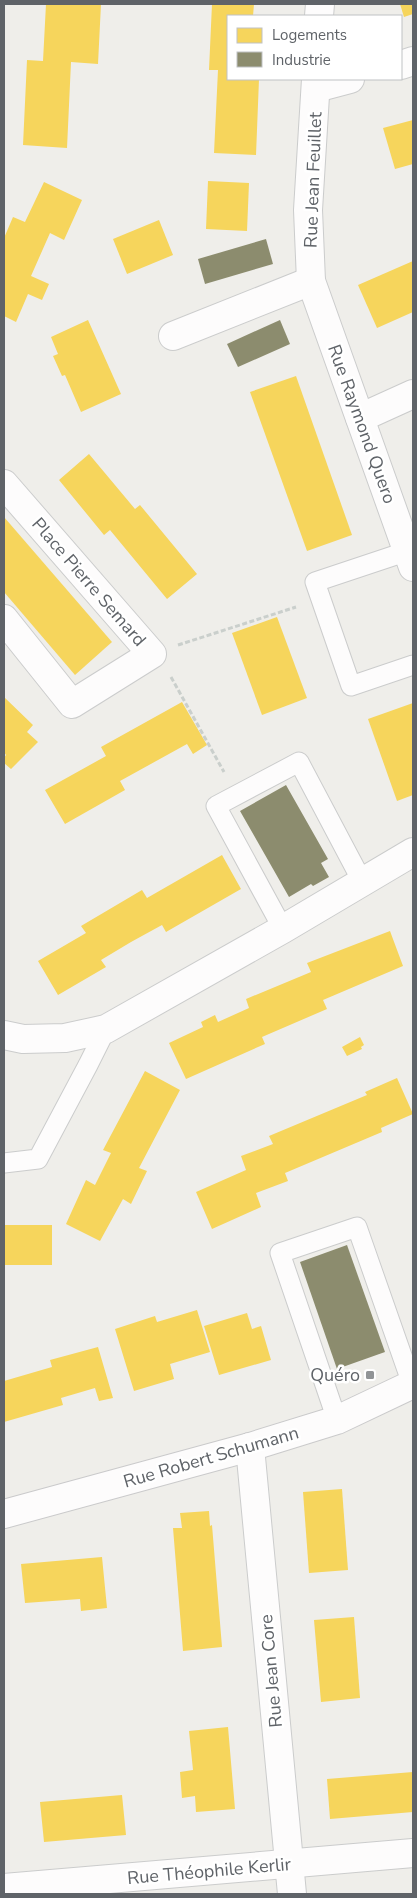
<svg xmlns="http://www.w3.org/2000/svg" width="417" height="1898" viewBox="0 0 417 1898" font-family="'Nunito Sans',sans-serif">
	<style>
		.homes { fill: #f6d55c }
		.industry { fill: #8c8c6e }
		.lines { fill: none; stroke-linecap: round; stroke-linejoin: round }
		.lane-casing { stroke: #cbcccc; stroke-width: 21 }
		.street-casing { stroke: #cbcccc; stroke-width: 30 }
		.secondary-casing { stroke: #cacacb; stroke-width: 30 }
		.path { stroke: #cacfcc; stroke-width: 3; stroke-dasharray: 5 2.5; stroke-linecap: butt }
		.lane { stroke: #fdfcfc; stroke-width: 19 }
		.street { stroke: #fdfcfc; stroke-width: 28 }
		.secondary { stroke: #fdfcfc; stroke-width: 28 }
		.poi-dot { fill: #919496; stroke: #fff; stroke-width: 2 }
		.labels { text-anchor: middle; stroke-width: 5; stroke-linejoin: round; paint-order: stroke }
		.street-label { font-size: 18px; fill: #5f6368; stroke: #fff }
		.poi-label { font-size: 18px; fill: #5f6368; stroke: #fff; text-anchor: end }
	</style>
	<rect width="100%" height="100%" fill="#efeeea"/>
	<g class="homes">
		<path d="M 46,4 L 101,4 L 98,64 L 71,62 L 67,148 L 23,145 L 27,60 L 43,61 Z"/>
		<path d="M 212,4 L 254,4 L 253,16 L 228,16 L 228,79 L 259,79 L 256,155 L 214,153 L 218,70 L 209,70 Z"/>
		<path d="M 400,4 L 413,4 L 413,14 L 404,17 Z"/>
		<path d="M 413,120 L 413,164 L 395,169 L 383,128 Z"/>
		<path d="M 208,181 L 249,183 L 247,231 L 206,229 Z"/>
		<path d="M 44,182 L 82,200 L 64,240 L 50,233 L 31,276 L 49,284 L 42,300 L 28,294 L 16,322 L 4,316 L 4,238 L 13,217 L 25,222 Z"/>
		<path d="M 159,220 L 173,255 L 127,274 L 113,239 Z"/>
		<path d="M 413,261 L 413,312 L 377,328 L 358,285 Z"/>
		<path d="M 88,320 L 121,394 L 81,412 L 65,375 L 62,376 L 53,356 L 58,354 L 51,337 Z"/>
		<path d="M 296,376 L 352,535 L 307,551 L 250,392 Z"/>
		<path d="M 89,454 L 135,509 L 140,505 L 197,574 L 167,599 L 110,530 L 104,535 L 59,480 Z"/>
		<path d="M 4,517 L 112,642 L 75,675 L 4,592 Z"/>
		<path d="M 277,617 L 307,698 L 262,715 L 232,633 Z"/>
		<path d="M 4,697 L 33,725 L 27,732 L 38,742 L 11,769 L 4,763 L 4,758 L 6,755 L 4,752 Z"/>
		<path d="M 182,702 L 207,745 L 193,754 L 187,744 L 120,781 L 125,790 L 65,824 L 45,790 L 106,756 L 101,747 Z"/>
		<path d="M 413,703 L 413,795 L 397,801 L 368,719 Z"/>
		<path d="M 222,855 L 241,889 L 166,932 L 162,925 L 131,942 L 101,960 L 106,967 L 58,995 L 38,961 L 86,933 L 81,926 L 142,890 L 147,898 Z"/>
		<path d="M 390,931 L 403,966 L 323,1000 L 327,1009 L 262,1037 L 265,1044 L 186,1079 L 169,1043 L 203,1027 L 201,1022 L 215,1015 L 218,1022 L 249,1008 L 246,999 L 311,972 L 307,963 Z"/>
		<path d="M 360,1037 L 364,1045 L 361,1047 L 362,1049 L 347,1056 L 342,1047 Z"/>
		<path d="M 145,1071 L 180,1090 L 139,1168 L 147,1171 L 131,1204 L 123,1199 L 100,1241 L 66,1224 L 86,1180 L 95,1185 L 111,1153 L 103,1150 Z"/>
		<path d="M 397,1078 L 413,1114 L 381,1128 L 382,1132 L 285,1173 L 288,1181 L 256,1193 L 261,1207 L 212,1229 L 196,1192 L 246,1170 L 241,1156 L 273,1144 L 269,1136 L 367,1095 L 365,1092 Z"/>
		<rect x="4" y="1225" width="48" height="40"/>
		<path d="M 197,1310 L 210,1352 L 170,1364 L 174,1379 L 134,1391 L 115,1329 L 155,1316 L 157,1322 Z"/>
		<path d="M 247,1313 L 252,1329 L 261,1326 L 271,1360 L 219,1375 L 204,1326 Z"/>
		<path d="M 98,1347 L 113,1398 L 99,1401 L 95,1388 L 61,1398 L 63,1405 L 4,1422 L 4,1381 L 52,1367 L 50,1360 Z"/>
		<path d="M 342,1489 L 348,1570 L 309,1573 L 303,1492 Z"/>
		<path d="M 209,1511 L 210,1526 L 212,1525 L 222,1647 L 183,1651 L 173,1528 L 182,1528 L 180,1513 Z"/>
		<path d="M 102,1557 L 107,1608 L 81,1611 L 80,1599 L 25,1603 L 21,1564 Z"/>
		<path d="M 354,1617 L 360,1698 L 321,1702 L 314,1620 Z"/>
		<path d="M 228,1727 L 235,1809 L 196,1812 L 195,1796 L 182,1798 L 180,1772 L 193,1770 L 189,1731 Z"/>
		<path d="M 413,1772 L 413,1812 L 330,1819 L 327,1779 Z"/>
		<path d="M 122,1795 L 126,1835 L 44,1842 L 40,1802 Z"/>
	</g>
	<g class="industry">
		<path d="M 266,239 L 273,264 L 205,284 L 198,259 Z"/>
		<path d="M 280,320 L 290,344 L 238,367 L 227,344 Z"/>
		<path d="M 286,785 L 328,859 L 321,863 L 329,877 L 313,886 L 311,884 L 289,897 L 240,811 Z"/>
		<path d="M 347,1245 L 385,1352 L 337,1369 L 300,1262 Z"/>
	</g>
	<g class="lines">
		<defs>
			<g id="lane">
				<path d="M 408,551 L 315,582 L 351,686 L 413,665"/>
				<path d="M 283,929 L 216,806 L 299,762 L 363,883"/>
				<path d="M 4,1163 L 38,1159 L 88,1065 L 106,1029"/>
				<path d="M 337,1420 L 280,1253 L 357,1227 L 412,1384"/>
			</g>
			<g id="street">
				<path d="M 319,16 L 320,4"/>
				<path d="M 401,65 L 413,61"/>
				<path d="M 316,79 L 308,210 L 311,281 L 413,567"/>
				<path d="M 316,88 L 350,79"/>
				<path d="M 173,336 L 311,281"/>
				<path d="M 360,418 L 413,394"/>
				<path d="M 4,484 L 152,654 L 72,704 L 4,619"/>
				<path d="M 4,1035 L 23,1039 L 65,1038 L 106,1029 L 283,929 L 413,852"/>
				<path d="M 250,1447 L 292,1894"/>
				<path d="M 4,1888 L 413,1853"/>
			</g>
			<path id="secondary" d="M 4,1514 L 250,1447 L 337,1420 L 413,1384"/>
		</defs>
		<use href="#lane" class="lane-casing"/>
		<use href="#street" class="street-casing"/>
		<use href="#secondary" class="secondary-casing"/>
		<g class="path">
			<path d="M 178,645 L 296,607"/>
			<path d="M 171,677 L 224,772"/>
		</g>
		<use href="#lane" class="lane"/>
		<use href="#street" class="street"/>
		<use href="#secondary" class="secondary"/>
	</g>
	<rect class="poi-dot" x="365" y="1370" width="10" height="10" rx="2.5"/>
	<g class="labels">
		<g class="street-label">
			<text transform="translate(313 180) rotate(-88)" y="6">Rue Jean Feuillet</text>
			<text transform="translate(362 424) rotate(70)" y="6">Rue Raymond Quero</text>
			<text transform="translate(89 582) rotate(49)" y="6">Place Pierre Semard</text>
			<text transform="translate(211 1457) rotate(-16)" y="6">Rue Robert Schumann</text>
			<text transform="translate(271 1671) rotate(-95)" y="6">Rue Jean Core</text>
			<text transform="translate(209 1871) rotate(-5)" y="6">Rue Théophile Kerlir</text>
		</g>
		<g class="poi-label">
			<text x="360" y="1381">Quéro</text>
		</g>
	</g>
	<rect width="417" height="1898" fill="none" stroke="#5f6368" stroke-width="10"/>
	<rect x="227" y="15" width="175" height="65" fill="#ffffff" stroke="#bfc1c3"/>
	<rect x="237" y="28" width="25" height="15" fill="#f6d55c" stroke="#bfc1c3"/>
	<text x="272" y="40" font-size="15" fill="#5f6368">Logements</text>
	<rect x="237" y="52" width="25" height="15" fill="#8c8c6e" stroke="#bfc1c3"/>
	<text x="272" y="65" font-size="15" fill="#5f6368">Industrie</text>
</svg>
